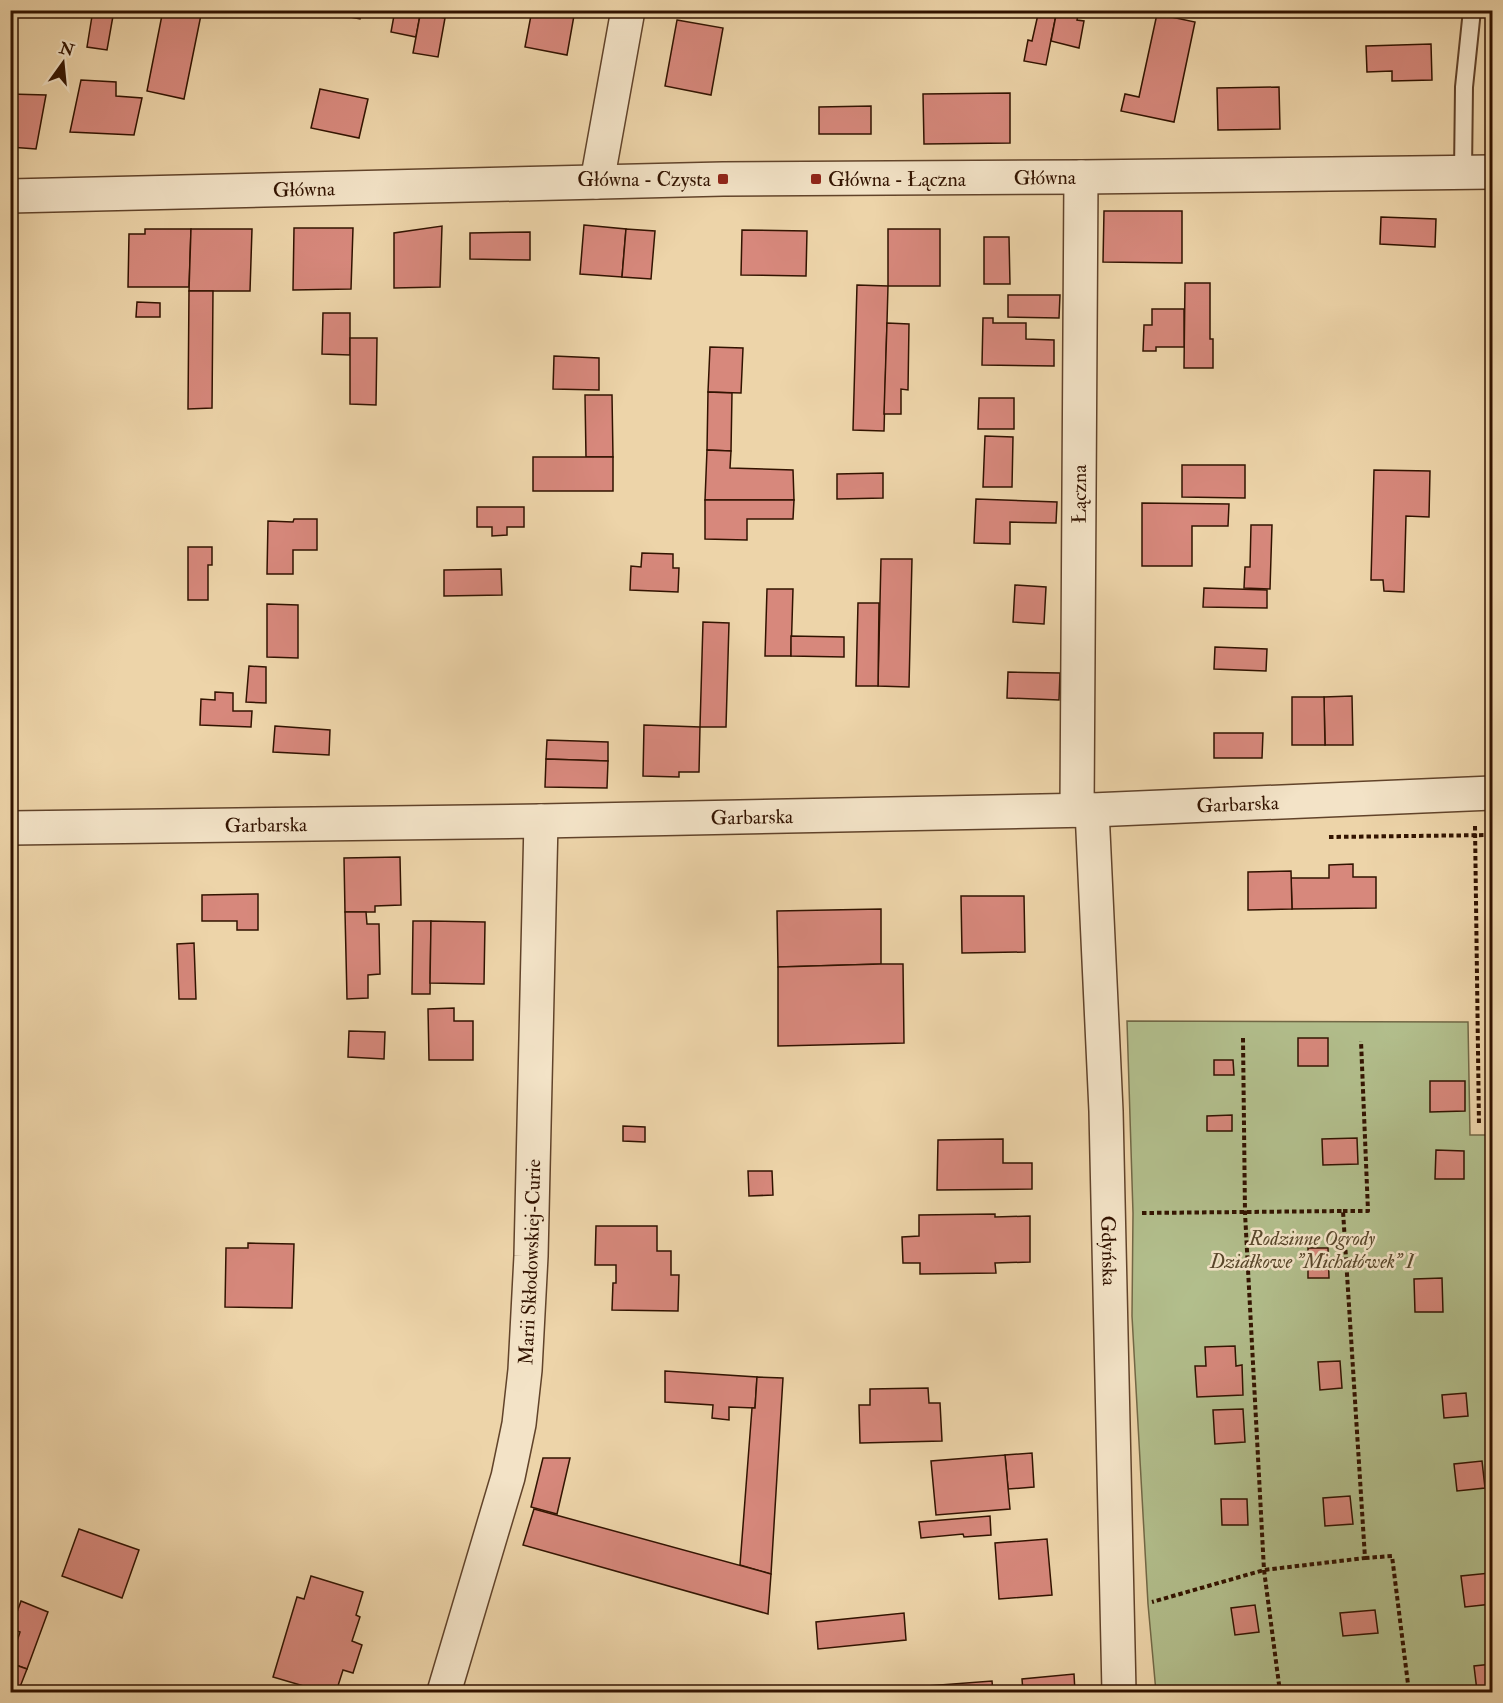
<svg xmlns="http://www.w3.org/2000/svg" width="1503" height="1703" viewBox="0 0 1503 1703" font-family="'IM FELL Double Pica',serif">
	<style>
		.green { fill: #b2be8c; stroke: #726846; stroke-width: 1.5 }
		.building { fill: #d7887c; stroke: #321300; stroke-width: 1.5 }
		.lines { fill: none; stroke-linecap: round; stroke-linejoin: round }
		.lane-casing { stroke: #61432a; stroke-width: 20 }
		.street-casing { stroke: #61432a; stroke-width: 36 }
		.path { stroke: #321300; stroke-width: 4; stroke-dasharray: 4.5 3; stroke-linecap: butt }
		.lane { stroke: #f3e3c7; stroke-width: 16 }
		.street { stroke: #f3e3c7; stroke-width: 33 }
		.poi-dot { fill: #8f2418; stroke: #f3e3c7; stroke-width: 2 }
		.labels { text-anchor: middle; stroke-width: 5; stroke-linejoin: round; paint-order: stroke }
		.street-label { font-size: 20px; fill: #321300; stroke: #f3e3c7 }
		.poi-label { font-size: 20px; fill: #321300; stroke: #f3e3c7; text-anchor: end }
		.park-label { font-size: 20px; font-style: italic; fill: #58462a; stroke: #f3e3c7 }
	</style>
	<rect width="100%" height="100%" fill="#edd4a9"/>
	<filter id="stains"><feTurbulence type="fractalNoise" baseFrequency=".00333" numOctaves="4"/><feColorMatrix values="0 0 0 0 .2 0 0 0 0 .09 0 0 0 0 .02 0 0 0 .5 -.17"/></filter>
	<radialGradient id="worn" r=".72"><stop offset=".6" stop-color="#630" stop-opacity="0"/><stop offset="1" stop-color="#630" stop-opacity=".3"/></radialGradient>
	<path class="green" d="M 1127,1021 L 1468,1022 L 1470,1135 L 1488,1135 L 1492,1209 L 1492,1692 L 1156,1692 L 1148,1604 L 1132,1316 L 1133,1213 Z"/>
	<g class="building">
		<path d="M 93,10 L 109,10 L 108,15 L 113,16 L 107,50 L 87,47 Z"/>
		<path d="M 163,10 L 202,10 L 184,99 L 147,91 Z"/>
		<path d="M 334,10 L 362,10 L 360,19 L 334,14 Z"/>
		<path d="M 395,10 L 421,10 L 416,37 L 391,32 Z"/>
		<path d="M 421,10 L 440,10 L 439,17 L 445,18 L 438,57 L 413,53 Z"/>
		<path d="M 532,10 L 575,10 L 567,55 L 525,47 Z"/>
		<path d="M 1039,10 L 1057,10 L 1046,65 L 1024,61 L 1028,40 L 1032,41 Z"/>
		<path d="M 1057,10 L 1079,10 L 1077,20 L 1084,21 L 1079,48 L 1051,41 Z"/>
		<path d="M 1157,14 L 1195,22 L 1174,122 L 1121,111 L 1125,94 L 1139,97 Z"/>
		<path d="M 677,20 L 723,28 L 711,95 L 665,86 Z"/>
		<path d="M 1431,44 L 1432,80 L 1392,81 L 1392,71 L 1367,72 L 1366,46 Z"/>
		<path d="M 81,80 L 116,82 L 116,96 L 142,98 L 134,135 L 70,132 Z"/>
		<path d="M 1279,87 L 1280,129 L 1218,130 L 1217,88 Z"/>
		<path d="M 320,89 L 368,99 L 359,138 L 311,128 Z"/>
		<path d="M 1010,93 L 1010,143 L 924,144 L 923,94 Z"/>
		<path d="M 10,94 L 46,95 L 36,149 L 10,147 Z"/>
		<path d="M 871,106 L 871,134 L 819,134 L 819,107 Z"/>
		<path d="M 1104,211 L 1182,211 L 1182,263 L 1103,262 Z"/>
		<path d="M 1381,217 L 1436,219 L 1435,247 L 1380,244 Z"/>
		<path d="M 584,225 L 626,229 L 622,277 L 580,274 Z"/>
		<path d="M 442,226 L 440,287 L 394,288 L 394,233 Z"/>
		<path d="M 294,228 L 353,228 L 351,289 L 293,290 Z"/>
		<path d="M 145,229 L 191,229 L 189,287 L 128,287 L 129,234 L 145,234 Z"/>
		<path d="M 191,229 L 252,229 L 250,291 L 189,291 Z"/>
		<path d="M 626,229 L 655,231 L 651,279 L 622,277 Z"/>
		<rect x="888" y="229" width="52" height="57"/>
		<path d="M 742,230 L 807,231 L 806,276 L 741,275 Z"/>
		<path d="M 530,232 L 530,260 L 470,259 L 470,233 Z"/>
		<path d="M 984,237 L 1009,237 L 1010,284 L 984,284 Z"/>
		<path d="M 1185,283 L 1210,283 L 1210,339 L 1213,339 L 1213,368 L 1184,368 Z"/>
		<path d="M 857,285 L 888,286 L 884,431 L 853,430 Z"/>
		<path d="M 189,291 L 213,291 L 212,408 L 188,409 Z"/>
		<path d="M 1008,295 L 1060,295 L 1059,318 L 1008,317 Z"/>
		<path d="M 137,302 L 160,303 L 160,317 L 136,317 Z"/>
		<path d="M 1152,309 L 1184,309 L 1184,347 L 1156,347 L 1156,351 L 1143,351 L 1144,325 L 1152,325 Z"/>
		<path d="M 323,313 L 350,313 L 350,355 L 322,354 Z"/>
		<path d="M 983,318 L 993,318 L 993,323 L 1026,323 L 1026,339 L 1054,340 L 1054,366 L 982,365 Z"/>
		<path d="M 887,323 L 909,324 L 908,390 L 901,389 L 901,414 L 884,414 Z"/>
		<path d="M 350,338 L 377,338 L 376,405 L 350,404 Z"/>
		<path d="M 710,347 L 743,348 L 741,393 L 708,392 Z"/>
		<path d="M 554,356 L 599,358 L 599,390 L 553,389 Z"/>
		<rect x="10" y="363" width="3" height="75"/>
		<path d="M 708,392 L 732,393 L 731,451 L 707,450 Z"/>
		<path d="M 585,395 L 612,395 L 613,457 L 586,457 Z"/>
		<path d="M 979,398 L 1014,398 L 1014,429 L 978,429 Z"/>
		<path d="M 985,436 L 1013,437 L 1012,487 L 983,487 Z"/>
		<path d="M 707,450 L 731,451 L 730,468 L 793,470 L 794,500 L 705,500 Z"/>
		<rect x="533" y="457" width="80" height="34"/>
		<path d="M 1182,465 L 1245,465 L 1245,498 L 1182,497 Z"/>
		<path d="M 1374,470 L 1430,471 L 1429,517 L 1406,516 L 1404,592 L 1384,591 L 1383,580 L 1371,580 Z"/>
		<path d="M 883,473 L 883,498 L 837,499 L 837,474 Z"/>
		<path d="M 976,499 L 1057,502 L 1056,523 L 1010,522 L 1010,544 L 974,543 Z"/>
		<path d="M 705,500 L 794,500 L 793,519 L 747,519 L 747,540 L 705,539 Z"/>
		<path d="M 1142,503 L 1229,504 L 1228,526 L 1192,526 L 1192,566 L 1142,566 Z"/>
		<path d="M 477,507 L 524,507 L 524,527 L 507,527 L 507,535 L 492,536 L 492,527 L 477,527 Z"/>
		<path d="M 294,519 L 317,519 L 317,550 L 293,550 L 293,574 L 267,574 L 268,521 L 293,522 Z"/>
		<path d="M 1251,525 L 1272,525 L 1270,589 L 1244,588 L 1245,567 L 1250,567 Z"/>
		<path d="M 188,547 L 212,547 L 212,565 L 208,565 L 208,600 L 188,600 Z"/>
		<path d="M 642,553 L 673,554 L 673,568 L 679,568 L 678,592 L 630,590 L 631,566 L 641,567 Z"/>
		<path d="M 881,559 L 912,559 L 909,687 L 878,686 Z"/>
		<path d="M 501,569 L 502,595 L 444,596 L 444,570 Z"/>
		<path d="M 1015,585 L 1046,587 L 1044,624 L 1013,622 Z"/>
		<path d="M 1204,588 L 1267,590 L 1267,608 L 1203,607 Z"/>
		<path d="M 767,589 L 793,589 L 791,656 L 765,656 Z"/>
		<path d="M 858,603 L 879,603 L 878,686 L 856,686 Z"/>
		<path d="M 267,604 L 298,605 L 298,658 L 267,657 Z"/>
		<path d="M 10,622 L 12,622 L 11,712 L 10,712 Z"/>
		<path d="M 703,622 L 729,623 L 726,727 L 700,727 Z"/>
		<path d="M 791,636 L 844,637 L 844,657 L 791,656 Z"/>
		<path d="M 1215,647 L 1267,649 L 1266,671 L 1214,669 Z"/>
		<path d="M 249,666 L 266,667 L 266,703 L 246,702 Z"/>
		<path d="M 1008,672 L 1060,673 L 1059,700 L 1007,698 Z"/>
		<path d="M 215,692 L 233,693 L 233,711 L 252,711 L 251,727 L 200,725 L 201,699 L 215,700 Z"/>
		<path d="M 1352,696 L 1353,745 L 1325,745 L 1324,697 Z"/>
		<path d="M 1292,697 L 1324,697 L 1325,745 L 1292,745 Z"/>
		<path d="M 644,725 L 700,727 L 699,772 L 679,772 L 679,777 L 643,776 Z"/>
		<path d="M 275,726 L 330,730 L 329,755 L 273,752 Z"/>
		<path d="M 1214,733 L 1263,733 L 1262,758 L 1214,758 Z"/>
		<path d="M 547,740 L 608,742 L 608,761 L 546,759 Z"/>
		<path d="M 546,759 L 608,761 L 607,788 L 545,787 Z"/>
		<path d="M 400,857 L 401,905 L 375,906 L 375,912 L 345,912 L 344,858 Z"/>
		<path d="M 1353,864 L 1353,877 L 1376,877 L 1376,908 L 1292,909 L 1291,878 L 1329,878 L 1329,865 Z"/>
		<path d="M 1291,871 L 1292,909 L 1248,910 L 1248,872 Z"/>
		<path d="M 258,894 L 258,930 L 237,930 L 237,921 L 202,921 L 202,895 Z"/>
		<path d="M 961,896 L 1024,896 L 1025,952 L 962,953 Z"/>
		<path d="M 881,909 L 881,964 L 778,967 L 777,911 Z"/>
		<path d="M 345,912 L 366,912 L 367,924 L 379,924 L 380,974 L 368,975 L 368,998 L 347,999 Z"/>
		<path d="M 413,921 L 431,921 L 430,994 L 412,994 Z"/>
		<path d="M 431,921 L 485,922 L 484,984 L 430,983 Z"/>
		<path d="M 194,943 L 196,999 L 179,999 L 177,944 Z"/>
		<path d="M 881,964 L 903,964 L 904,1043 L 778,1046 L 778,967 Z"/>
		<path d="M 454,1008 L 454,1021 L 473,1021 L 473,1060 L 429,1060 L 428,1009 Z"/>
		<path d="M 349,1031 L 385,1032 L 384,1059 L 348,1057 Z"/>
		<rect x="1298" y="1038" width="30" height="28"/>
		<path d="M 1214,1060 L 1233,1060 L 1234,1075 L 1214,1075 Z"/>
		<path d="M 1430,1081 L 1465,1081 L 1465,1111 L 1430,1112 Z"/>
		<path d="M 1232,1115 L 1232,1131 L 1207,1131 L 1207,1116 Z"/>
		<path d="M 623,1126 L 645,1127 L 645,1142 L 623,1141 Z"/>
		<path d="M 1357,1138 L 1358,1164 L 1323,1165 L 1322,1139 Z"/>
		<path d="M 1003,1139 L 1003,1163 L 1032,1163 L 1032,1189 L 937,1190 L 938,1140 Z"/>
		<path d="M 1436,1150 L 1464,1151 L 1464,1179 L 1435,1179 Z"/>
		<path d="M 748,1171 L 772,1171 L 773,1195 L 749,1196 Z"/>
		<path d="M 995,1214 L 995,1217 L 1030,1216 L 1030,1262 L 995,1263 L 996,1273 L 920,1274 L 920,1263 L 903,1263 L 902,1237 L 919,1236 L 919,1215 Z"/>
		<path d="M 596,1226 L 657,1226 L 657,1251 L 671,1251 L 671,1275 L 679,1275 L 678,1311 L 612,1310 L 613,1283 L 616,1283 L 616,1265 L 595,1265 Z"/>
		<path d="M 248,1243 L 294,1244 L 292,1308 L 225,1307 L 226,1248 L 248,1248 Z"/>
		<path d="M 1308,1248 L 1328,1248 L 1329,1278 L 1308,1278 Z"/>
		<path d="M 1442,1278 L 1443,1312 L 1415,1312 L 1414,1279 Z"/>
		<path d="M 1235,1346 L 1236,1366 L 1242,1365 L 1243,1395 L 1197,1397 L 1195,1366 L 1206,1366 L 1205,1347 Z"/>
		<path d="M 1340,1361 L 1342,1388 L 1320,1390 L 1318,1362 Z"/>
		<path d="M 665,1371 L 757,1377 L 755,1408 L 729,1407 L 729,1420 L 712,1418 L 713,1405 L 665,1402 Z"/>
		<path d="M 757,1377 L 783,1378 L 771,1574 L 740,1565 L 752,1408 L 755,1408 Z"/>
		<path d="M 928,1388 L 929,1403 L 940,1403 L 942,1441 L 860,1443 L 859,1405 L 870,1405 L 870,1389 Z"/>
		<path d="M 1466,1393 L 1468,1416 L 1444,1418 L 1442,1395 Z"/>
		<path d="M 1243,1409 L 1245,1442 L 1215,1444 L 1213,1410 Z"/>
		<path d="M 1032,1453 L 1034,1487 L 1008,1489 L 1005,1455 Z"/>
		<path d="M 1005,1455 L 1010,1509 L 936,1515 L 931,1461 Z"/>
		<path d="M 543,1458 L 570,1458 L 557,1514 L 531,1507 Z"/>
		<path d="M 1482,1461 L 1485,1488 L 1457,1491 L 1454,1464 Z"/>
		<path d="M 1350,1496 L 1353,1524 L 1325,1526 L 1323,1498 Z"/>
		<path d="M 1221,1499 L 1247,1499 L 1248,1525 L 1222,1525 Z"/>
		<path d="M 534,1509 L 771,1574 L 768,1614 L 523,1545 Z"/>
		<path d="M 990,1516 L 991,1535 L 964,1537 L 963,1534 L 921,1538 L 919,1522 Z"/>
		<path d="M 79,1529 L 139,1550 L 122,1598 L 62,1576 Z"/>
		<path d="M 1047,1539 L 1052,1595 L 999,1599 L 995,1543 Z"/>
		<path d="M 1490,1573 L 1492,1604 L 1465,1607 L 1461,1576 Z"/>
		<path d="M 311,1576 L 363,1592 L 356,1615 L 360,1617 L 352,1641 L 362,1645 L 353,1673 L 343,1670 L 336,1692 L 324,1692 L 273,1677 L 297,1597 L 304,1599 Z"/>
		<path d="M 21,1601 L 48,1612 L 27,1669 L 10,1663 L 20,1632 L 11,1629 Z"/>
		<path d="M 1255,1605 L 1259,1632 L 1235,1635 L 1231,1608 Z"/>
		<path d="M 1375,1610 L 1378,1633 L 1343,1636 L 1340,1613 Z"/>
		<path d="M 904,1613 L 906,1640 L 818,1649 L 816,1622 Z"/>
		<path d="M 10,1663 L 27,1669 L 18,1692 L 10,1692 Z"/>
		<path d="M 1492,1664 L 1492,1689 L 1477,1691 L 1474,1666 Z"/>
		<path d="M 1074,1674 L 1075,1692 L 1023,1692 L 1022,1679 Z"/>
		<path d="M 992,1681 L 993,1692 L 914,1692 L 914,1687 Z"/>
	</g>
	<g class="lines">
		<defs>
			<path id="lane" d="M 1463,172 L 1464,87 L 1472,10"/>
			<g id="street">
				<path d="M 597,182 L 628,10"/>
				<path id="s1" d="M 10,196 L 723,179 L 1081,177 L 1492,172"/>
				<path id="s2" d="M 1077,810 L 1081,177"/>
				<path id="s3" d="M 1092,810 L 1106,1111 L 1119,1692"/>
				<path id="s4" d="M 10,828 L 541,821 L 1092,810 L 1492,793"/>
				<path id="s5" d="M 444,1692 L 508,1477 L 519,1424 L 525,1370 L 531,1256 L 541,821"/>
			</g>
		</defs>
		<use href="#lane" class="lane-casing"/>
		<use href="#street" class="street-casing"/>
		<g class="path">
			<path d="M 1475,826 L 1479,1126"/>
			<path d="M 1329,837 L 1492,835"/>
			<path d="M 1243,1038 L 1245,1213 L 1264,1570 L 1280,1692"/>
			<path d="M 1343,1211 L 1368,1211 L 1361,1041"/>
			<path d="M 1142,1213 L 1343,1211 L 1365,1558 L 1264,1570 L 1152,1602"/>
			<path d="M 1365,1558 L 1392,1556 L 1409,1692"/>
		</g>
		<use href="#lane" class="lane"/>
		<use href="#street" class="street"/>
	</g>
	<g class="poi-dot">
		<rect x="717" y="173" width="12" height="12" rx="3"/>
		<rect x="810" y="173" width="12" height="12" rx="3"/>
	</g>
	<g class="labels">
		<g class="street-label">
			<text dy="7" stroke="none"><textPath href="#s1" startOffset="1035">Główna</textPath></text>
			<text dy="7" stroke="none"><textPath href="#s1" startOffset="294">Główna</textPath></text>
			<text dy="7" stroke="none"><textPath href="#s2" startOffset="316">Łączna</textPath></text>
			<text dy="7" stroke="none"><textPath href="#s4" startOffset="1228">Garbarska</textPath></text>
			<text dy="7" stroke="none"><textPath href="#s4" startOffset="742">Garbarska</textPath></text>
			<text dy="7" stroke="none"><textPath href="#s4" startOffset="256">Garbarska</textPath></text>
			<text dy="7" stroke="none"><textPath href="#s3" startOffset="441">Gdyńska</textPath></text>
			<text dy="7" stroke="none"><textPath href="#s5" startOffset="441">Marii Skłodowskiej-Curie</textPath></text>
		</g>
		<g class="poi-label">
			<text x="711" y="186">Główna - Czysta</text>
			<text x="828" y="186" text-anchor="start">Główna - Łączna</text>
		</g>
		<g class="park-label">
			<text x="1312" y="1245">Rodzinne Ogrody<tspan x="1312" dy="23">Działkowe "Michałówek" I</tspan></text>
		</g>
	</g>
	<rect width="1503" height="1703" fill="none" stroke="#edd4a9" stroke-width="36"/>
	<rect x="12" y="12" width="1479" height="1679" fill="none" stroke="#321300" stroke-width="3"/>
	<rect x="18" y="18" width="1467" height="1667" fill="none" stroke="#321300" stroke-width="1.5"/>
	<g transform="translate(63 63) rotate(15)" stroke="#f3e3c7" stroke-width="4.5" paint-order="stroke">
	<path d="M0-4.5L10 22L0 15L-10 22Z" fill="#321300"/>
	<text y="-9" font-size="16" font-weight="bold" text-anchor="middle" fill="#321300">N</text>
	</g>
	<rect width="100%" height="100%" filter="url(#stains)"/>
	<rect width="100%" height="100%" fill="url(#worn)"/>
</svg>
